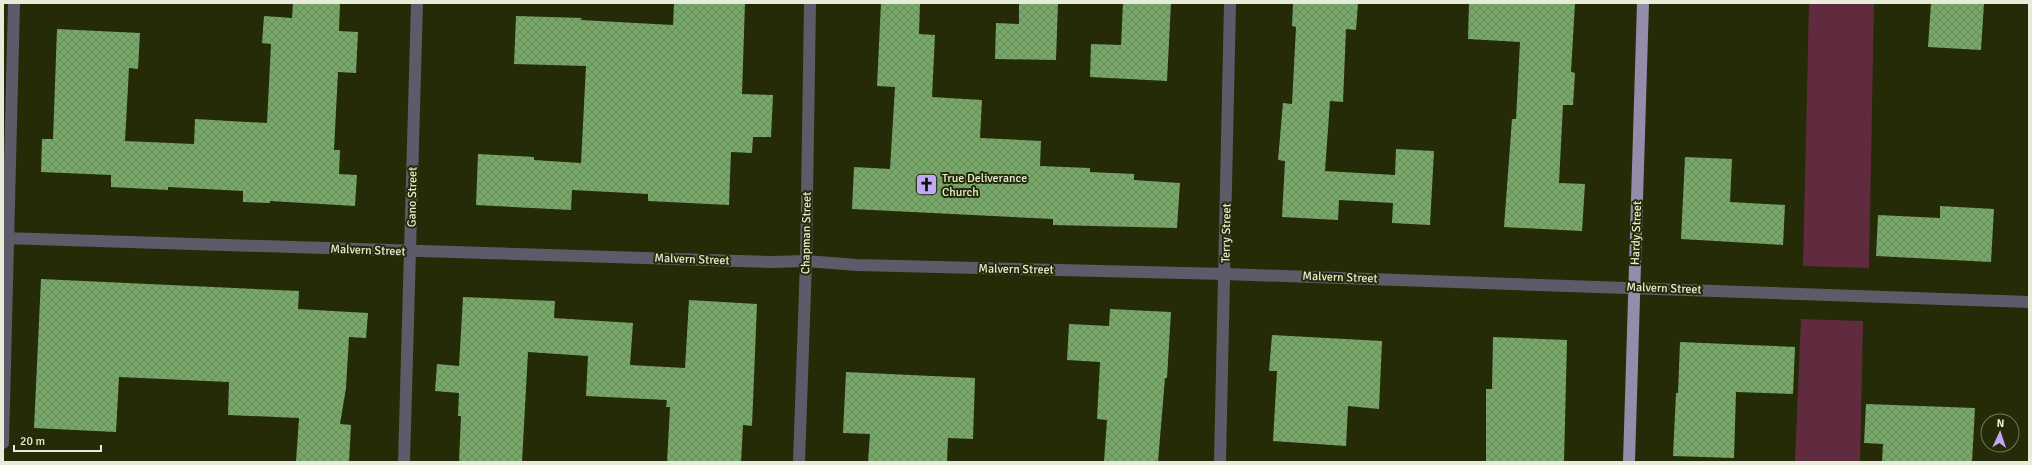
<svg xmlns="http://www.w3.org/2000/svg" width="2032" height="465" viewBox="0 0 2032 465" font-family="Signika,sans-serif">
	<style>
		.green { fill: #602b3e }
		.building { fill: url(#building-cross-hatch) }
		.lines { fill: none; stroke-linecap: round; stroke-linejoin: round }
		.minor { stroke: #5e5a69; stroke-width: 12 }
		.major { stroke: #958bab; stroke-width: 12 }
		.labels { text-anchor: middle; stroke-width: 4; stroke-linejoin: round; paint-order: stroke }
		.poi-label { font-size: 12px; fill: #e6ecd7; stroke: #242b06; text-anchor: start }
		.street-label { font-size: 12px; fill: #e6ecd7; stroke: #242b06 }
	</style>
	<defs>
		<pattern id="building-cross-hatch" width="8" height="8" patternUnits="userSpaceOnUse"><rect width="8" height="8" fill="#77a769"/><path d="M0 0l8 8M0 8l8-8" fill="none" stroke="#688a5d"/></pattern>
	</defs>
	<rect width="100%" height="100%" fill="#242b06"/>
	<g class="green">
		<path d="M 1809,3 L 1874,3 L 1869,268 L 1803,266 Z"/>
		<path d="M 1801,319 L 1863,321 L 1860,462 L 1795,462 Z"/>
	</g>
	<g class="building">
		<path d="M 293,3 L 340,3 L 339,31 L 358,32 L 356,73 L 338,72 L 334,150 L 340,150 L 339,174 L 357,175 L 355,206 L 270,201 L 270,203 L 243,202 L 243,191 L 168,187 L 168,190 L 111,187 L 111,175 L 41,172 L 42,139 L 53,139 L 57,29 L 140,33 L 138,69 L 129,68 L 125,141 L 194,144 L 195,119 L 267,123 L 271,44 L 262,43 L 264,16 L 292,18 Z"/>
		<path d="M 674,3 L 745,3 L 742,94 L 773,95 L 771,137 L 753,137 L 752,153 L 731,152 L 729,205 L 648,201 L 648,194 L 572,190 L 571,210 L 476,205 L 478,154 L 534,157 L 534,160 L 581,163 L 586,66 L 514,64 L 516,16 L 582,18 L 581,20 L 673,25 Z"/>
		<path d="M 881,3 L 920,3 L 919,34 L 935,35 L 932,97 L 982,100 L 980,138 L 1041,141 L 1040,166 L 1090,168 L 1090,172 L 1134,174 L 1134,180 L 1180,183 L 1177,228 L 1053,225 L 1053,219 L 852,209 L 854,167 L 890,169 L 895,87 L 877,86 Z"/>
		<path d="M 1019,3 L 1058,3 L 1056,60 L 995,59 L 996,23 L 1019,24 Z"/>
		<path d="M 1123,3 L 1171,3 L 1167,81 L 1090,77 L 1091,44 L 1121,45 Z"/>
		<path d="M 1293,3 L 1358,3 L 1356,30 L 1346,29 L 1343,102 L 1330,101 L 1325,171 L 1395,175 L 1396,149 L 1434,151 L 1430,225 L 1392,223 L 1393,203 L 1339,200 L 1338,220 L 1282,217 L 1285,161 L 1278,160 L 1283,103 L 1292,104 L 1296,27 L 1292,26 Z"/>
		<path d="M 1469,3 L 1575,3 L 1571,72 L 1575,73 L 1573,105 L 1563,105 L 1559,183 L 1585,184 L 1582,231 L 1504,227 L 1512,119 L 1516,119 L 1520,42 L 1468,39 Z"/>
		<path d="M 1931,3 L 1984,3 L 1981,50 L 1928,47 Z"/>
		<path d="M 1685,157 L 1732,159 L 1730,202 L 1785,205 L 1783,245 L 1681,239 Z"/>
		<path d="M 1940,206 L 1994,209 L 1991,262 L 1876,256 L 1878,215 L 1940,218 Z"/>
		<path d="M 41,279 L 299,291 L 298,309 L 368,313 L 366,338 L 349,337 L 346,388 L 340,424 L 351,425 L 349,462 L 296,462 L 299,418 L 228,415 L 229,382 L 119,377 L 116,432 L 34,428 Z"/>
		<path d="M 463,297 L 555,301 L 554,318 L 633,323 L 630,365 L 685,368 L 689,300 L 757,304 L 752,426 L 743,425 L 741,462 L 667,462 L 670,407 L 666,407 L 667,400 L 586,396 L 588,356 L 528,352 L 522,462 L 459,462 L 461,416 L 458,416 L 459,393 L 435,391 L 437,364 L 459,366 Z"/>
		<path d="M 1110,309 L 1171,312 L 1167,378 L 1165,378 L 1158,462 L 1104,462 L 1107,420 L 1097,419 L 1100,362 L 1067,360 L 1069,324 L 1109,326 Z"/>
		<path d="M 1272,335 L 1382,341 L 1379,409 L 1348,406 L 1346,446 L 1273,441 L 1277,371 L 1269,371 Z"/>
		<path d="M 1493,337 L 1567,340 L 1564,462 L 1486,462 L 1486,389 L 1492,389 Z"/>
		<path d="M 1680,342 L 1795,347 L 1793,394 L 1736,392 L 1734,458 L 1673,456 L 1676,393 L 1678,393 Z"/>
		<path d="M 846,372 L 975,378 L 973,439 L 948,438 L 947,462 L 868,462 L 870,434 L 843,433 Z"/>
		<path d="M 1866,404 L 1975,408 L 1972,462 L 1882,462 L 1883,444 L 1864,443 Z"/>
	</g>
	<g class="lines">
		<g class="minor">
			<path d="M 3,238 L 771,262 L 806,261 L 857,265 L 1225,274 L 2029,302"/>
			<path d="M 3,443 L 14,3"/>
			<path d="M 404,462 L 417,3"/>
			<path d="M 799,462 L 806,261 L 810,3"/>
			<path d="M 1220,462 L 1230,3"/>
		</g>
		<path class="major" d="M 1629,462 L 1643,3"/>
	</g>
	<defs>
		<symbol id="church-square" viewBox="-11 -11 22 22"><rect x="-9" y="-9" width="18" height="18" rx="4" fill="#c1a8f3" stroke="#242b06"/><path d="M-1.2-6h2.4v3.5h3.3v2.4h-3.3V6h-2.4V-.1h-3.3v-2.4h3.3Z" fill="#111"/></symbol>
	</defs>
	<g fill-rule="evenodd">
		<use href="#church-square" x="914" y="172" width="25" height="25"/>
	</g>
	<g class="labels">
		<g class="poi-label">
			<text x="942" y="182">True Deliverance<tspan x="942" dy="14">Church</tspan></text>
		</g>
		<g class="street-label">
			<text transform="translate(412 197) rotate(-89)" y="4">Gano Street</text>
			<text transform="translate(806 233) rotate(-89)" y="4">Chapman Street</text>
			<text transform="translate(1226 233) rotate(-89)" y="4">Terry Street</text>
			<text transform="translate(1636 233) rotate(-88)" y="4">Hardy Street</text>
			<text transform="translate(368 250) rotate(2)" y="4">Malvern Street</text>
			<text transform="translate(692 259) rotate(2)" y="4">Malvern Street</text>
			<text transform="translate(1016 269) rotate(1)" y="4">Malvern Street</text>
			<text transform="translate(1340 277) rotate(2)" y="4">Malvern Street</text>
			<text transform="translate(1664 288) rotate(2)" y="4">Malvern Street</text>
		</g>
	</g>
	<rect width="2032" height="465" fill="none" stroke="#e6ecd7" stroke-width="8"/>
	<g transform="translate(2000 433) rotate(3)"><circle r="19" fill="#242b06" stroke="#72785a"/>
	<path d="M0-3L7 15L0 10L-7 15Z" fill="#c1a8f3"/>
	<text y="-6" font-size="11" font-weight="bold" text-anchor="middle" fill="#e6ecd7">N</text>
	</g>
	<path d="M14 445v6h87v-6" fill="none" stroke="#e6ecd7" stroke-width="2"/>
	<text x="20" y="445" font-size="12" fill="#e6ecd7" stroke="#242b06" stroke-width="3" paint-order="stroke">20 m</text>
</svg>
